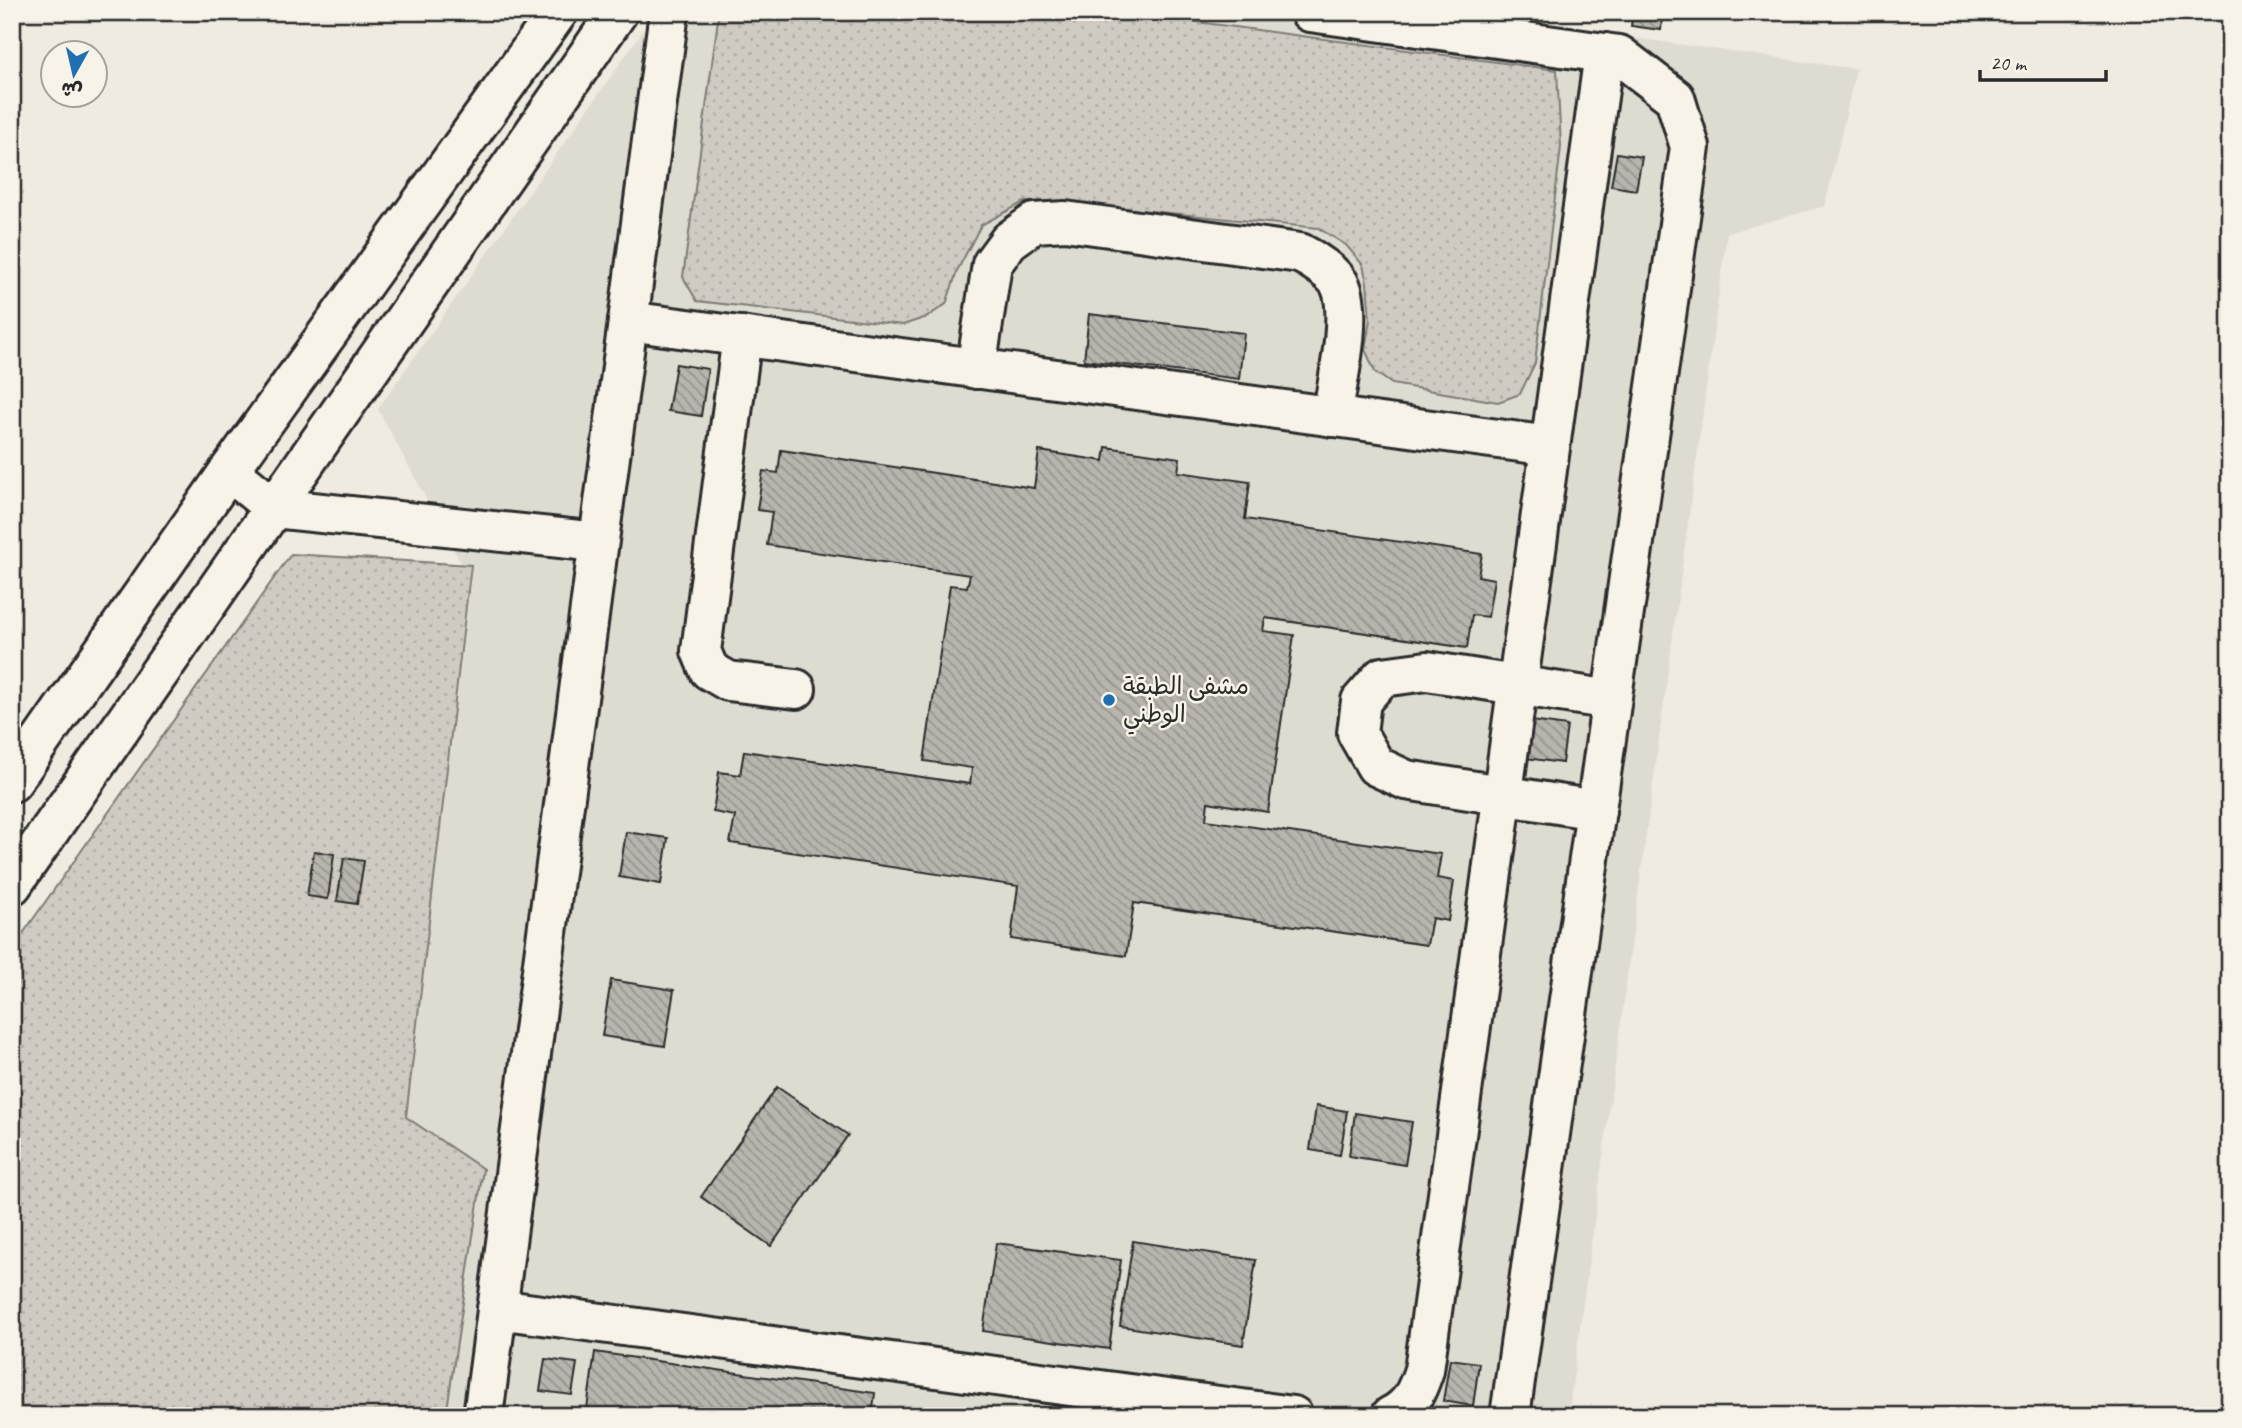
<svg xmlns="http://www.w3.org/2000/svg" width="2242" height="1428" viewBox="0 0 2242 1428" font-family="Caveat,'Playpen Sans Arabic',sans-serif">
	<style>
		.built { fill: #dedbd1 }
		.grass { fill: url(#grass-dots); stroke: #7d7b76; stroke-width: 2 }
		.building { fill: url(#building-back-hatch); stroke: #2b2b2b; stroke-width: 2 }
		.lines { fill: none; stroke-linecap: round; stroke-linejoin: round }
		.minor-casing { stroke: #2b2b2b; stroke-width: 44 }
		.major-casing { stroke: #2b2b2b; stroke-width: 44 }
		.minor { stroke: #f7f3e8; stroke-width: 38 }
		.major { stroke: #f7f3e8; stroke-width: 38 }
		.poi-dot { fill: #1f6fb2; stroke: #f7f3e8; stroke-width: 2.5 }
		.labels { text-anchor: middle; stroke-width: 5; stroke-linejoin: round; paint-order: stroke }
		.poi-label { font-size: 24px; fill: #2b2b2b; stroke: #f7f3e8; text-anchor: start }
	</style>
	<defs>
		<pattern id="grass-dots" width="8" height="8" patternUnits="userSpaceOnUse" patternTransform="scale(1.75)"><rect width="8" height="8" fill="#cfcbc2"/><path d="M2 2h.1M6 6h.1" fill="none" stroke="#b2aea7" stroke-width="1.8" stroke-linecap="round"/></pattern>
		<pattern id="building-back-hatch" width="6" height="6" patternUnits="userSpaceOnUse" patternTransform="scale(1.75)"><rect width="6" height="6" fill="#b8b5ae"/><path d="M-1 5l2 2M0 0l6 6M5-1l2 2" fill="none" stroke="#96938e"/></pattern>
	</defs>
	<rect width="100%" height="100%" fill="#efebe0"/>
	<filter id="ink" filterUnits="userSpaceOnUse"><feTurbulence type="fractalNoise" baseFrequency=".0143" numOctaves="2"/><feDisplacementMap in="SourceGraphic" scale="14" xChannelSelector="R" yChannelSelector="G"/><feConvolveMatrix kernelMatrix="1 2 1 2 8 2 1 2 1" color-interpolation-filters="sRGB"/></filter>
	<g filter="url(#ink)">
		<path class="built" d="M 656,12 L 1449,12 L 1856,69 L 1825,206 L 1727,233 L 1568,1416 L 370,1416 L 471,582 L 378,409 Z"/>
		<g class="grass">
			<path d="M 719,12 L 1122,12 L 1557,70 L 1561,147 L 1535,363 L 1520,394 L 1498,402 L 1392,384 L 1375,372 L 1365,349 L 1370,320 L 1367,283 L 1363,265 L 1346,245 L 1318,228 L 1052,201 L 1024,202 L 981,225 L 958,269 L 946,304 L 927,317 L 903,325 L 697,301 L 683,277 Z"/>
			<path d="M 291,554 L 471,565 L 406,1117 L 483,1169 L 446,1416 L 12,1416 L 12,949 Z"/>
		</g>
		<g class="building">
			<path d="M 1633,12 L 1663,12 L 1661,30 L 1631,26 Z"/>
			<path d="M 1617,153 L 1642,157 L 1636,190 L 1611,186 Z"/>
			<path d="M 1089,314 L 1244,333 L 1239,379 L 1084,360 Z"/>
			<path d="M 676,364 L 708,369 L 701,416 L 668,411 Z"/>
			<path d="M 1106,447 L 1180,458 L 1178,472 L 1250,482 L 1245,519 L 1482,554 L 1478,576 L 1494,579 L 1488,617 L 1472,615 L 1467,648 L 1265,618 L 1263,631 L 1294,635 L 1268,812 L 1208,802 L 1206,820 L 1441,854 L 1437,878 L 1454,881 L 1448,921 L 1432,918 L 1427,945 L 1134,903 L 1126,956 L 1011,939 L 1018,886 L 730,843 L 735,816 L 713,812 L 719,772 L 740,775 L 744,751 L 970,784 L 972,768 L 924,761 L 950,585 L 967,587 L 970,575 L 767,545 L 772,512 L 757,510 L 763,471 L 778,473 L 781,450 L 1034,488 L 1039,451 L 1104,461 Z"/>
			<path d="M 1532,721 L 1567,726 L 1562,763 L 1526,758 Z"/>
			<path d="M 626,832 L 668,838 L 661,884 L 619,877 Z"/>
			<path d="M 314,851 L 334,854 L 328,899 L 307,896 Z"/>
			<path d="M 344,858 L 364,861 L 357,904 L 337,901 Z"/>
			<path d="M 611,980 L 674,990 L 665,1046 L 602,1036 Z"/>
			<path d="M 777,1087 L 848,1135 L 771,1246 L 701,1197 Z"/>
			<path d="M 1316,1106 L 1347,1111 L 1340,1155 L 1310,1150 Z"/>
			<path d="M 1355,1113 L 1412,1122 L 1405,1165 L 1349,1156 Z"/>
			<path d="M 1133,1241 L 1256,1260 L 1243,1345 L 1120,1326 Z"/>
			<path d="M 996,1243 L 1121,1260 L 1109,1349 L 983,1331 Z"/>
			<path d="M 595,1352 L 875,1393 L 872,1416 L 586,1416 Z"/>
			<path d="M 545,1359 L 577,1363 L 572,1395 L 540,1391 Z"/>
			<path d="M 1450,1359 L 1479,1363 L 1473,1406 L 1443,1401 Z"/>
			<path d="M 1444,1411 L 1471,1414 L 1471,1416 L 1444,1416 Z"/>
		</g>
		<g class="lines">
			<defs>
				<g id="minor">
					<path d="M 1310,12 L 1619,55 L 1675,98 L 1690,147 L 1510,1416"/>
					<path d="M 628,321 L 1550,446"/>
					<path d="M 742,336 L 701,651 L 709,670 L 728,681 L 796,689"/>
					<path d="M 976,369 L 992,264 L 1009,241 L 1034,223 L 1065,221 L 1300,253 C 1312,259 1336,274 1341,287 C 1353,316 1337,384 1332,417"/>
					<path d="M 229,471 L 274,508 L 598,542"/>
					<path d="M 1596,810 L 1406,780 L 1376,766 L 1357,733 L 1361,701 L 1382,677 L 1427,671 L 1611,700"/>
					<path d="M 497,1309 L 1293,1416"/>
					<path d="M 483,1416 L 669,12"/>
					<path d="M 1391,1416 C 1411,1406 1417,1391 1424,1370 L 1604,53"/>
				</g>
				<g id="major">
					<path d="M 12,782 L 229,471 L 558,12"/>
					<path d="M 12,885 L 618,12"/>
				</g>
			</defs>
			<use href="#minor" class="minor-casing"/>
			<use href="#major" class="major-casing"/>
			<use href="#minor" class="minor"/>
			<use href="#major" class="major"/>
		</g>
	</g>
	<circle class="poi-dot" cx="1109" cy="700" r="7"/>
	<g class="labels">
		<g class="poi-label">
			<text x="1123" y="694">مشفى الطبقة<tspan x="1123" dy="28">الوطني</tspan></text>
		</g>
	</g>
	<rect width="2242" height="1428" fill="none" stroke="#f7f3e8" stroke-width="42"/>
	<rect x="21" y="21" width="2200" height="1386" fill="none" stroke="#2b2b2b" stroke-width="2.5" filter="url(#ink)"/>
	<g transform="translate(74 74) rotate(188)"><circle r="33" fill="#f7f3e8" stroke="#a5a39c" stroke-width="2"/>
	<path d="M0-5L12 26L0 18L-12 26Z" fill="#1f6fb2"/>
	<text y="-10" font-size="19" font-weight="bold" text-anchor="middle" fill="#2b2b2b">ش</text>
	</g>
	<path d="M1980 70v10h126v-10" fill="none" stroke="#2b2b2b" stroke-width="3.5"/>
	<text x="1990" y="70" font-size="21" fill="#2b2b2b" stroke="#f7f3e8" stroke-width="5" paint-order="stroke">20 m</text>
</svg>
